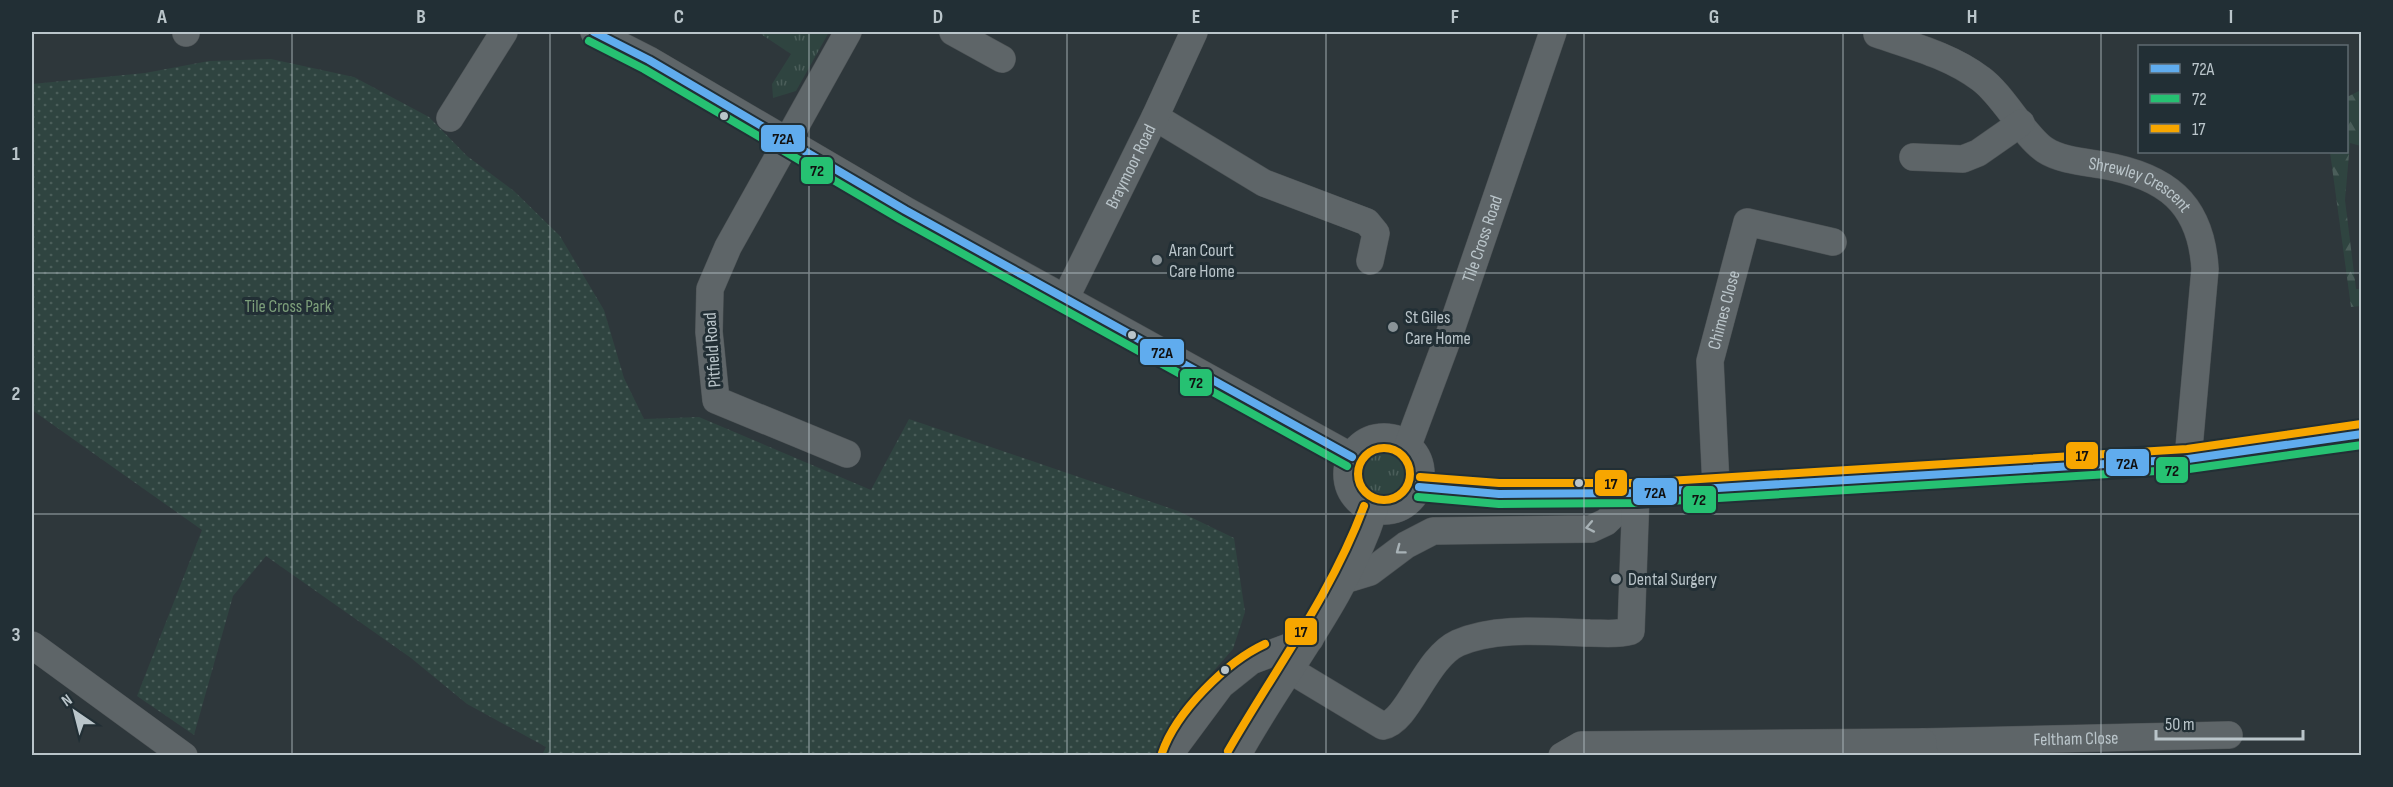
<svg xmlns="http://www.w3.org/2000/svg" width="2393" height="787" viewBox="0 0 2393 787" font-family="'Sofia Sans Condensed',sans-serif">
	<style>
		.grass { fill: url(#grass-tufts) }
		.forest { fill: url(#forest-firs) }
		.park { fill: url(#park-dots) }
		.lines { fill: none; stroke-linecap: round; stroke-linejoin: round }
		.minor-casing { stroke: #4c5255; stroke-width: 28 }
		.minor { stroke: #5e6568; stroke-width: 27 }
		.bus-1-casing { stroke: #222f35; stroke-width: 12 }
		.bus-2-casing { stroke: #222f35; stroke-width: 12 }
		.bus-3-casing { stroke: #222f35; stroke-width: 12 }
		.bus-1 { stroke: #60acee; stroke-width: 8 }
		.bus-2 { stroke: #26c172; stroke-width: 8 }
		.bus-3 { stroke: #f7a600; stroke-width: 8 }
		.oneway { stroke: #a8b2b6 }
		.grid { fill: none; stroke: #bac5ca; stroke-width: 1.5; stroke-opacity: 0.55 }
		.bus-dot { fill: #bac5ca; stroke: #222f35; stroke-width: 2 }
		.poi-dot { fill: #899398; stroke: #222f35; stroke-width: 2 }
		.labels { text-anchor: middle; stroke-width: 6; stroke-linejoin: round; paint-order: stroke }
		.street-label { font-size: 18px; fill: #bac5ca; stroke: #222f35 }
		.poi-label { font-size: 18px; fill: #bac5ca; stroke: #222f35; text-anchor: start }
		.park-label { font-size: 18px; fill: #7c9e7a; stroke: #222f35 }
		.line-badge { stroke: #222f35; stroke-width: 2 }
		.pale-badge-label { font-size: 16px; text-anchor: middle; font-weight: bold; fill: #111 }
		.neatline { fill: none; stroke: #bac5ca; stroke-width: 2 }
		.grid-label { font-size: 20px; text-anchor: middle; font-weight: bold; fill: #bac5ca }
	</style>
	<defs>
		<pattern id="grass-tufts" width="24" height="20" patternUnits="userSpaceOnUse" patternTransform="scale(1.5)"><rect width="24" height="20" fill="#2f4440"/><path d="M3 7l-1-3M5 7V3M7 7l1-3M15 17l-1-3M17 17v-4M19 17l1-3" fill="none" stroke="#4b5e5a"/></pattern>
		<pattern id="forest-firs" width="22" height="20" patternUnits="userSpaceOnUse" patternTransform="scale(1.5)"><rect width="22" height="20" fill="#2f4440"/><path d="M5 1l3.5 6h-7zM16 11l3.5 6h-7z" fill="#4b5e5a"/></pattern>
		<pattern id="park-dots" width="8" height="8" patternUnits="userSpaceOnUse" patternTransform="scale(1.5)"><rect width="8" height="8" fill="#2f4440"/><path d="M2 2h.1M6 6h.1" fill="none" stroke="#4b5e5a" stroke-width="1.8" stroke-linecap="round"/></pattern>
	</defs>
	<rect width="100%" height="100%" fill="#2e373b"/>
	<g class="grass">
		<path d="M 758,32 L 829,32 L 796,91 L 773,98 L 772,84 L 791,54 Z"/>
		<circle cx="1387" cy="473" r="24"/>
	</g>
	<path class="forest" d="M 2361,90 L 2361,146 L 2350,143 L 2345,200 L 2356,289 L 2361,289 L 2361,306 L 2351,307 L 2330,152 L 2346,152 L 2347,97 Z"/>
	<path class="park" d="M 271,59 L 354,77 L 429,117 L 467,156 L 514,191 L 560,236 L 604,310 L 624,378 L 644,419 L 699,417 L 871,490 L 909,419 L 1178,511 L 1234,538 L 1245,612 L 1233,649 L 1180,709 L 1157,755 L 542,755 L 546,747 L 467,704 L 411,658 L 266,556 L 233,596 L 194,735 L 137,696 L 202,530 L 32,410 L 32,84 L 145,73 L 209,61 Z"/>
	<g class="lines">
		<defs>
			<g id="minor">
				<path d="M 186,32 L 186,33"/>
				<path d="M 594,32 L 649,60 L 905,210 L 1352,457"/>
				<path d="M 953,32 L 1002,59"/>
				<path id="s1" d="M 1877,34 C 1912,46 1951,56 1981,79 C 2003,95 2024,136 2045,150 C 2060,160 2085,162 2102,165 C 2165,176 2201,202 2205,269 L 2188,459"/>
				<path d="M 1155,117 L 1264,183 L 1367,222 L 1376,233 L 1370,261"/>
				<path d="M 450,118 L 504,32"/>
				<path d="M 1913,157 L 1963,159 L 1978,153 L 2021,123"/>
				<path id="s2" d="M 1065,299 L 1155,117 L 1194,32"/>
				<circle cx="1384" cy="474" r="37"/>
				<path id="s3" d="M 1408,445 L 1452,327 L 1553,32"/>
				<path d="M 847,454 L 716,400 L 709,332 L 710,289 L 728,247 L 848,32"/>
				<path id="s4" d="M 1716,486 L 1710,361 L 1747,222 L 1833,242"/>
				<path d="M 1419,487 L 1499,494 L 1636,493 L 1716,486 L 1909,477 L 2188,459 L 2362,434"/>
				<path d="M 1347,579 L 1370,572 L 1406,545 L 1433,531 L 1591,529 L 1606,522 L 1636,493"/>
				<path d="M 32,645 L 184,756"/>
				<path d="M 1290,670 L 1383,726 C 1409,721 1425,658 1458,643 C 1497,626 1548,632 1590,633 C 1603,633 1618,635 1631,631 L 1636,493"/>
				<path id="s5" d="M 1923,742 L 2229,735"/>
				<path d="M 1172,756 L 1175,747 L 1221,685 L 1251,661 L 1310,639"/>
				<path d="M 1237,756 C 1282,673 1345,601 1374,510"/>
				<path d="M 1562,756 L 1581,745 L 1923,742 L 1924,756"/>
			</g>
		</defs>
		<use href="#minor" class="minor-casing"/>
		<use href="#minor" class="minor"/>
		<defs>
			<g id="bus-1">
				<path d="M 594,32 L 649,60 L 905,210 L 1352,457"/>
				<path d="M 1419,487 L 1499,494 L 1636,493 L 2188,459 L 2362,434"/>
			</g>
			<g id="bus-2">
				<path d="M 589,41 L 644,69 L 900,219 L 1347,466"/>
				<path d="M 1418,497 L 1499,504 L 1637,503 L 2189,469 L 2362,445"/>
			</g>
			<g id="bus-3">
				<circle cx="1384" cy="474" r="26"/>
				<path d="M 1420,477 L 1499,483 L 1636,483 L 2187,449 L 2361,424"/>
				<path d="M 1228,751 C 1275,669 1331,595 1364,506"/>
				<path d="M 1162,753 C 1176,712 1226,662 1265,644"/>
			</g>
		</defs>
		<use href="#bus-1" class="bus-1-casing"/>
		<use href="#bus-2" class="bus-2-casing"/>
		<use href="#bus-3" class="bus-3-casing"/>
		<use href="#bus-1" class="bus-1"/>
		<use href="#bus-2" class="bus-2"/>
		<use href="#bus-3" class="bus-3"/>
	</g>
	<defs><path id="oneway-chevron" d="M-2-3.5L2.5 0L-2 3.5" fill="none" stroke-width="1.6" stroke-linecap="round" stroke-linejoin="round" transform="scale(1.5)"/></defs>
	<g class="oneway">
		<use href="#oneway-chevron" transform="translate(1590 527) rotate(169)"/>
		<use href="#oneway-chevron" transform="translate(1400 550) rotate(143)"/>
	</g>
	<path class="grid" d="M 292,32 L 292,756M 550,32 L 550,756M 809,32 L 809,756M 1067,32 L 1067,756M 1326,32 L 1326,756M 1584,32 L 1584,756M 1843,32 L 1843,756M 2101,32 L 2101,756M 32,273 L 2362,273M 32,514 L 2362,514"/>
	<g class="bus-dot">
		<circle cx="724" cy="116" r="5"/>
		<circle cx="1132" cy="335" r="5"/>
		<circle cx="1579" cy="483" r="5"/>
		<circle cx="1225" cy="670" r="5"/>
	</g>
	<g class="poi-dot">
		<circle cx="1157" cy="260" r="6"/>
		<circle cx="1393" cy="327" r="6"/>
		<circle cx="1616" cy="579" r="6"/>
	</g>
	<g class="labels">
		<g class="street-label">
			<text dy="6" stroke="none"><textPath href="#s2" startOffset="148">Braymoor Road</textPath></text>
			<text dy="6" stroke="none"><textPath href="#s1" startOffset="312">Shrewley Crescent</textPath></text>
			<text dy="6" stroke="none"><textPath href="#s3" startOffset="219">Tile Cross Road</textPath></text>
			<text dy="6" stroke="none"><textPath href="#s4" startOffset="178">Chimes Close</textPath></text>
			<text transform="translate(712 350) rotate(-94)" y="6">Pitfield Road</text>
			<text dy="6" stroke="none"><textPath href="#s5" startOffset="153">Feltham Close</textPath></text>
		</g>
		<g class="poi-label">
			<text x="1169" y="256">Aran Court<tspan x="1169" dy="21">Care Home</tspan></text>
			<text x="1405" y="323">St Giles<tspan x="1405" dy="21">Care Home</tspan></text>
			<text x="1628" y="585">Dental Surgery</text>
		</g>
		<g class="park-label">
			<text x="288" y="312">Tile Cross Park</text>
		</g>
	</g>
	<g class="line-badge">
		<rect x="760" y="124" width="46" height="29" rx="6" fill="#60acee"/>
		<rect x="800" y="156" width="34" height="29" rx="6" fill="#26c172"/>
		<rect x="1139" y="338" width="46" height="28" rx="6" fill="#60acee"/>
		<rect x="1179" y="368" width="34" height="29" rx="6" fill="#26c172"/>
		<rect x="2065" y="441" width="34" height="29" rx="6" fill="#f7a600"/>
		<rect x="2105" y="448" width="45" height="29" rx="6" fill="#60acee"/>
		<rect x="2155" y="456" width="34" height="28" rx="6" fill="#26c172"/>
		<rect x="1594" y="469" width="34" height="28" rx="6" fill="#f7a600"/>
		<rect x="1632" y="477" width="46" height="29" rx="6" fill="#60acee"/>
		<rect x="1682" y="485" width="35" height="29" rx="6" fill="#26c172"/>
		<rect x="1284" y="617" width="34" height="29" rx="6" fill="#f7a600"/>
	</g>
	<g class="pale-badge-label">
		<text x="783" y="144">72A</text>
		<text x="817" y="176">72</text>
		<text x="1162" y="358">72A</text>
		<text x="1196" y="388">72</text>
		<text x="2082" y="461">17</text>
		<text x="2127" y="469">72A</text>
		<text x="2172" y="476">72</text>
		<text x="1611" y="489">17</text>
		<text x="1655" y="498">72A</text>
		<text x="1699" y="505">72</text>
		<text x="1301" y="637">17</text>
	</g>
	<rect width="2393" height="787" fill="none" stroke="#222f35" stroke-width="66"/>
	<rect x="2138" y="45" width="210" height="108" fill="#222f35" stroke="#5f6b71" stroke-width="1.5"/>
	<rect x="2150" y="64" width="30" height="9" fill="#60acee" stroke="#5f6b71" stroke-width="1.5"/>
	<text x="2192" y="75" font-size="18" fill="#bac5ca">72A</text>
	<rect x="2150" y="94" width="30" height="9" fill="#26c172" stroke="#5f6b71" stroke-width="1.5"/>
	<text x="2192" y="105" font-size="18" fill="#bac5ca">72</text>
	<rect x="2150" y="124" width="30" height="9" fill="#f7a600" stroke="#5f6b71" stroke-width="1.5"/>
	<text x="2192" y="135" font-size="18" fill="#bac5ca">17</text>
	<g transform="translate(75 712) rotate(325)" stroke="#222f35" stroke-width="4.5" paint-order="stroke">
	<path d="M0-4.5L10 22L0 15L-10 22Z" fill="#bac5ca"/>
	<text y="-9" font-size="16" font-weight="bold" text-anchor="middle" fill="#bac5ca">N</text>
	</g>
	<path d="M2156 730v9h147v-9" fill="none" stroke="#bac5ca" stroke-width="3"/>
	<text x="2165" y="730" font-size="18" fill="#bac5ca" stroke="#222f35" stroke-width="4.5" paint-order="stroke">50 m</text>
	<rect x="33" y="33" width="2327" height="721" class="neatline"/>
	<g class="grid-label">
		<text x="162" y="23">A</text>
		<text x="421" y="23">B</text>
		<text x="679" y="23">C</text>
		<text x="938" y="23">D</text>
		<text x="1196" y="23">E</text>
		<text x="1455" y="23">F</text>
		<text x="1714" y="23">G</text>
		<text x="1972" y="23">H</text>
		<text x="2231" y="23">I</text>
		<text x="16" y="160">1</text>
		<text x="16" y="400">2</text>
		<text x="16" y="641">3</text>
	</g>
</svg>
